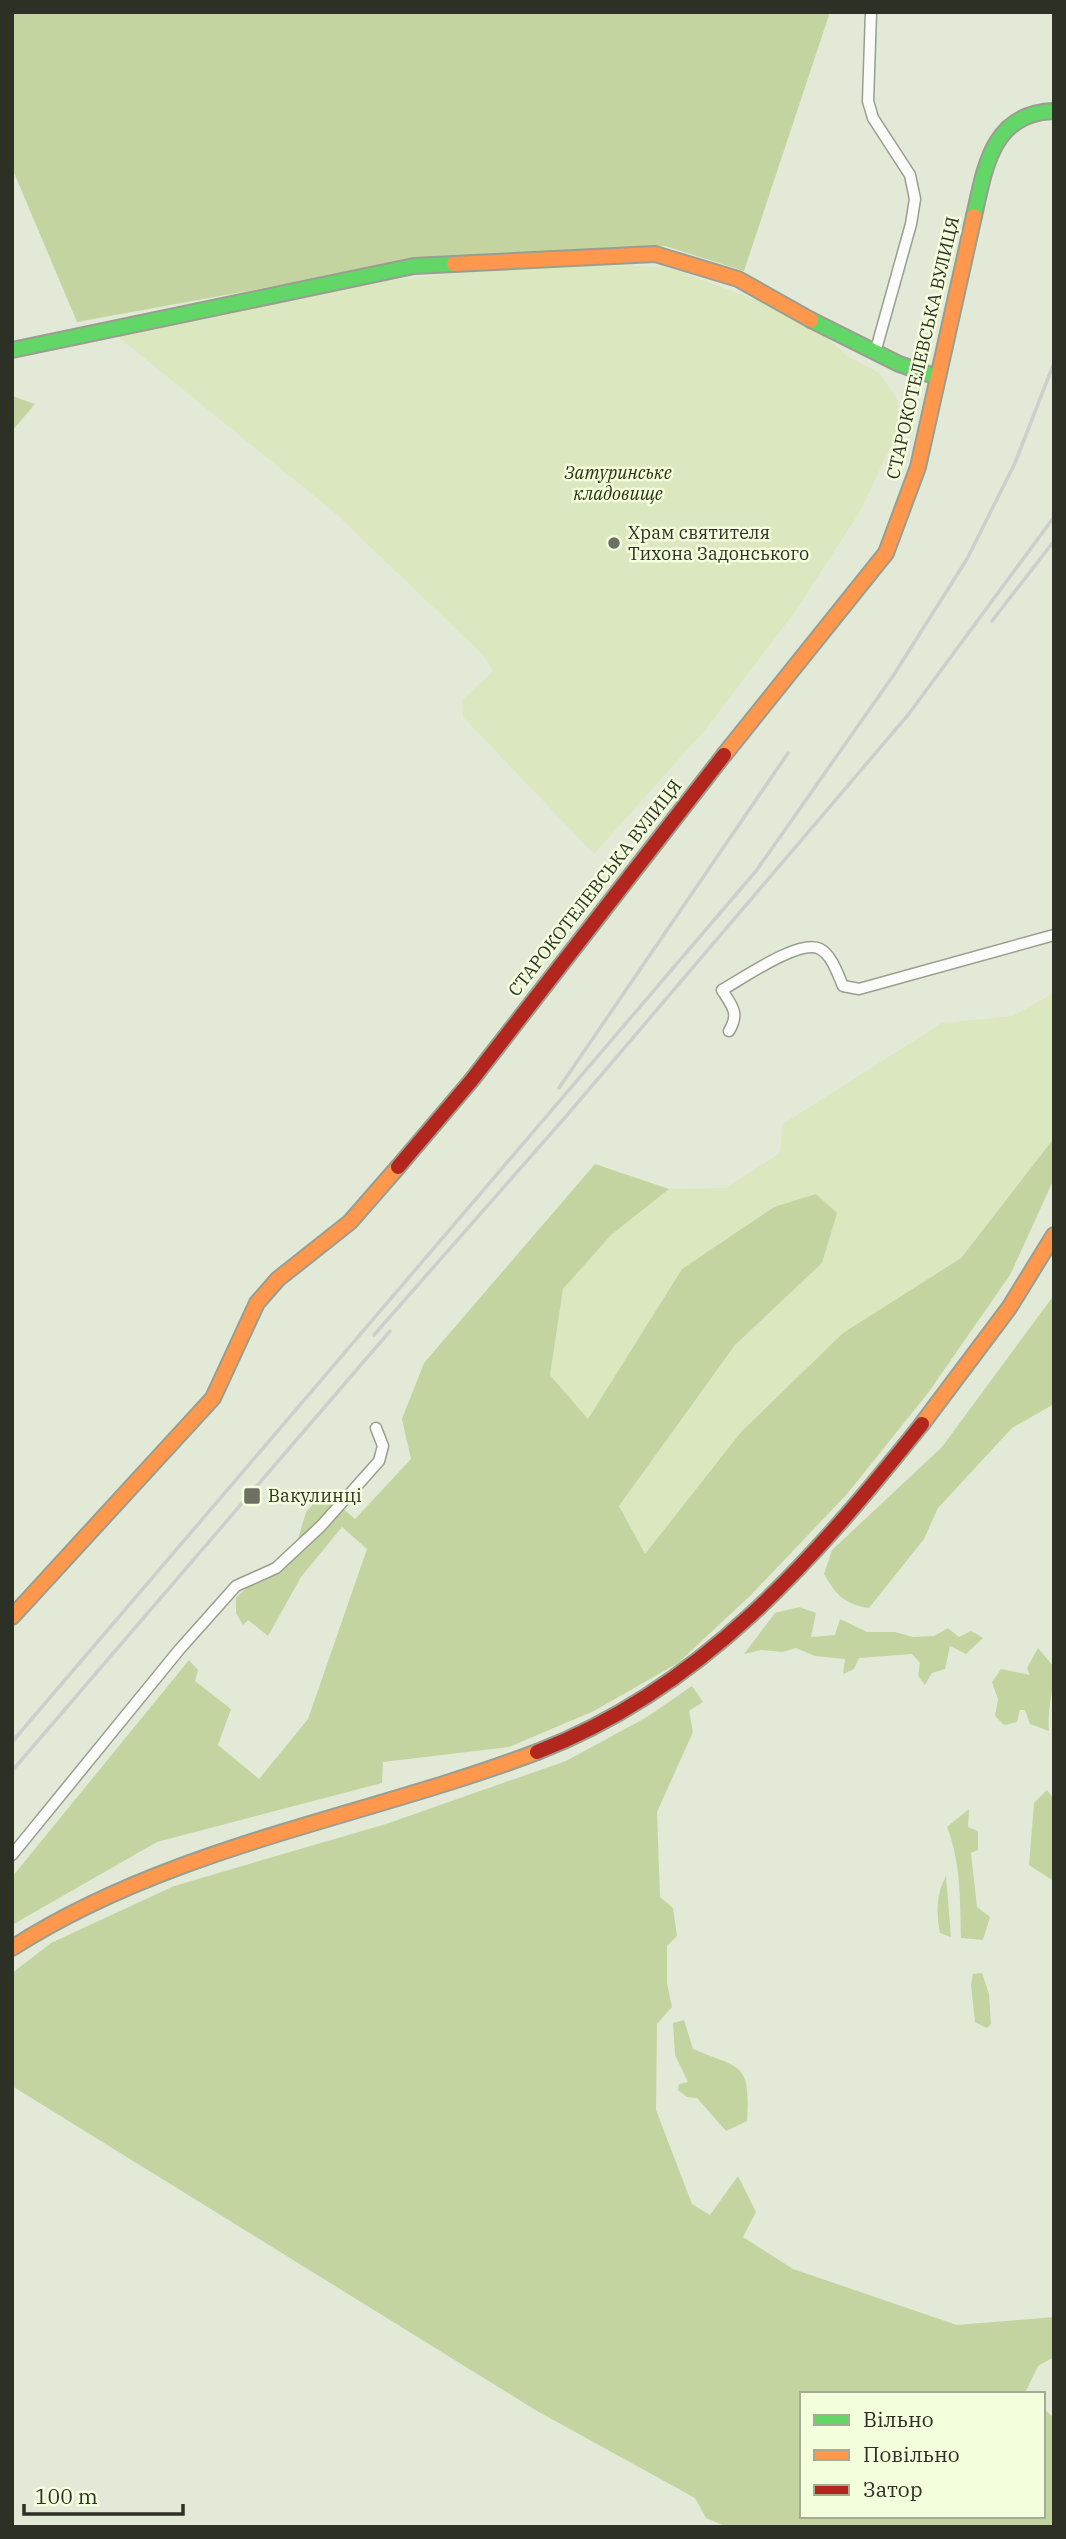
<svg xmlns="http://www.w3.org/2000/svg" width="1066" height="2539" viewBox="0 0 1066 2539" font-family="'IBM Plex Serif',serif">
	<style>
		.green { fill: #dbe7be }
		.forest { fill: #c4d4a1 }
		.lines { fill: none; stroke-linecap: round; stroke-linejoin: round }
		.street-casing { stroke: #999e90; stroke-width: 13 }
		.fast-casing { stroke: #999e90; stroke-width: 18 }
		.slow-casing { stroke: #999e90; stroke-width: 18 }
		.jam-casing { stroke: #999e90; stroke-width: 18 }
		.street { stroke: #fbfcf9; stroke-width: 10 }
		.fast { stroke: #63d668; stroke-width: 14 }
		.slow { stroke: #ff974d; stroke-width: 14 }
		.jam { stroke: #b3261e; stroke-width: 14 }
		.rail { stroke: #cdcfca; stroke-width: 3.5 }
		.poi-dot { fill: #6d7163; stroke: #f3fedd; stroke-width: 2.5 }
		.labels { text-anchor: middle; stroke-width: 5; stroke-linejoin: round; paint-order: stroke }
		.street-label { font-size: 18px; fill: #2d3125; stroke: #f3fedd }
		.park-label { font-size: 18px; font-style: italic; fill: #293110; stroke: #f3fedd }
		.poi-label { font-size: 18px; fill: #2d3125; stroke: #f3fedd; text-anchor: start }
	</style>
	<rect width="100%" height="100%" fill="#e3e9d7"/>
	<g class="green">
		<path d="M 595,265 L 667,267 L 756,300 L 821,332 L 847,356 L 879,373 L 898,400 L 897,433 L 861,510 L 794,613 L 705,730 L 594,854 L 463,717 L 462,700 L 493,671 L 483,655 L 334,512 L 117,336 L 379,282 L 480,270 Z"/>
		<path d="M 1054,993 L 1054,1138 L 960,1258 L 843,1333 L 741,1432 L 645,1554 L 619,1506 L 735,1345 L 822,1263 L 816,1194 L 774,1207 L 682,1269 L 588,1419 L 550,1375 L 563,1288 L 611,1235 L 669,1189 L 726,1188 L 780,1153 L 783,1124 L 942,1023 L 1013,1016 Z"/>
	</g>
	<g class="forest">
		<path d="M 12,12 L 830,12 L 744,271 L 665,246 L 418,260 L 77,322 L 12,168 Z"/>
		<path d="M 12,396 L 35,404 L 12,431 Z"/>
		<path d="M 1054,1138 L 1054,1179 L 1010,1275 L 928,1393 L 847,1494 L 751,1595 L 678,1663 L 594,1711 L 509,1747 L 383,1762 L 382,1783 L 157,1842 L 12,1925 L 12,1877 L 189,1660 L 198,1670 L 195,1681 L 231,1709 L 218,1745 L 259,1779 L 308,1719 L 367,1549 L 342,1527 L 301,1577 L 268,1636 L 248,1620 L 243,1625 L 236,1613 L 236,1598 L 298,1539 L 306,1512 L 324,1492 L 355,1519 L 411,1459 L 402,1419 L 424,1363 L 595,1164 L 669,1189 L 611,1235 L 563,1289 L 550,1375 L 588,1419 L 682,1269 L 774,1207 L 816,1194 L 837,1213 L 822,1263 L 735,1345 L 619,1506 L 645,1554 L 741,1432 L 843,1333 L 961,1258 Z"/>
		<path d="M 1054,1295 L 1054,1404 L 1012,1428 L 938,1508 L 924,1539 L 869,1608 C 844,1604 836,1595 824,1574 L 832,1550 L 942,1447 Z"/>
		<path d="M 799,1607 L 816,1613 L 811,1637 L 835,1635 L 840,1619 L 867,1632 L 895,1632 L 913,1637 L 934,1636 L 948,1628 L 959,1637 L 971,1631 L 983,1638 L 966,1654 L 950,1646 L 945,1669 L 932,1673 L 925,1685 L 918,1676 L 920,1663 L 912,1654 L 859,1658 L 854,1669 L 843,1674 L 845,1659 L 815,1656 L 796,1648 L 782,1652 L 761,1650 L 744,1654 L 775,1613 Z"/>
		<path d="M 1038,1648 L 1054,1667 C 1054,1691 1047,1707 1049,1731 L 1030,1724 L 1025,1710 L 1020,1710 L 1017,1722 L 1004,1725 L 995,1716 L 998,1699 L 992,1682 L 1001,1669 L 1030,1675 L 1027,1668 Z"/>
		<path d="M 692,1686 L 703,1702 L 689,1711 L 693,1732 L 657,1812 L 660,1897 L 673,1908 L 677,1936 L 667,1946 L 667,1983 L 672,2007 L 657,2024 L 656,2110 L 692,2204 L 710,2215 L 738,2176 L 756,2212 L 743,2237 L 793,2269 L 957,2325 L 1054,2317 L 1054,2357 L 1038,2366 L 1026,2391 L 1029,2394 L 802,2394 L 802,2516 L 1043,2516 L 1043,2408 L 1054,2418 L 1054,2527 L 727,2527 L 706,2518 L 695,2498 L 537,2411 L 12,2086 L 12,1973 L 51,1943 L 174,1886 L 386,1824 L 566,1761 L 647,1717 Z"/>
		<path d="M 1047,1790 L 1054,1799 L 1052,1880 L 1029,1865 L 1034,1803 Z"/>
		<path d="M 969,1809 L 968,1827 L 978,1831 L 978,1850 L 971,1853 L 977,1907 L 990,1917 L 983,1940 L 961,1938 C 960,1900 961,1863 947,1827 Z"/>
		<path d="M 946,1876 L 951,1937 L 940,1933 C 936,1912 936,1894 946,1876 Z"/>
		<path d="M 982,1973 L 989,1994 L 991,2024 L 987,2028 L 975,2022 L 971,1985 L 973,1974 Z"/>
		<path d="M 684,2020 L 693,2049 C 740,2069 751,2061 747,2121 L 726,2131 L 697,2098 L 687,2097 L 678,2090 L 679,2084 L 688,2082 L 675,2055 L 673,2023 Z"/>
	</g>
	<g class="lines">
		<defs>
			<g id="street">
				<path d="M 871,12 L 868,101 L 873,118 L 910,175 L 915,199 L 911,224 L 875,353"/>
				<path d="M 729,1031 C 740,1013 732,1006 722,990 C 742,979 800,938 820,949 C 832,955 838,975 843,986 L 859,989 L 1054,935"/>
				<path d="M 12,1855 L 179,1650 L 236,1586 L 276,1568 L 321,1526 L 379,1461 L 383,1446 L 376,1428"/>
			</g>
			<g id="fast">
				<path d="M 974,216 C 985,167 992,113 1054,111"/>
				<path d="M 811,320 L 899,364 L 937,377"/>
				<path d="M 12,350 L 414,266 L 454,264"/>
			</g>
			<g id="slow">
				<path d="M 454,264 L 655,254 L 738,279 L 811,320"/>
				<path d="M 724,755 L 886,553 L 918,467 L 974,216"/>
				<path d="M 922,1424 L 1009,1308 L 1054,1235"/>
				<path d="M 12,1617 L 213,1398 L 257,1303 L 278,1279 L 350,1222 L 398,1167"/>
				<path d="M 12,1948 C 171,1846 363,1818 537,1752"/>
			</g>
			<g id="jam">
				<path d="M 398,1167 L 471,1081 L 724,755"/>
				<path d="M 537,1752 C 702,1689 815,1558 922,1424"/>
			</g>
		</defs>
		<use href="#street" class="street-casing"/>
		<use href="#fast" class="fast-casing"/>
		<use href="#slow" class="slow-casing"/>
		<use href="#jam" class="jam-casing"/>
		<use href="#street" class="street"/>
		<use href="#fast" class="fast"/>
		<use href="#slow" class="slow"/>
		<use href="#jam" class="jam"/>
		<g class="rail">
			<path d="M 992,621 L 1054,541"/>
			<path d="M 559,1088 L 788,753"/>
			<path d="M 374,1335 L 568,1114 L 908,715 L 1054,517"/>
			<path d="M 12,1742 L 756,871 L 893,676 L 967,559 L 1015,463 L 1054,363"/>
			<path d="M 12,1771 L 390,1331"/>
		</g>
	</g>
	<g class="poi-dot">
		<circle cx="614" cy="543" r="7"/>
		<rect x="243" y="1487" width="18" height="18" rx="3.5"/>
	</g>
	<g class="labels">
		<g class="street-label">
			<text transform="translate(923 348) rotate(-77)" y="6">СТАРОКОТЕЛЕВСЬКА ВУЛИЦЯ</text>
			<text transform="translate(595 888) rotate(-52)" y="6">СТАРОКОТЕЛЕВСЬКА ВУЛИЦЯ</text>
		</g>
		<g class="park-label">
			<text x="618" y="479">Затуринське<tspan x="618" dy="21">кладовище</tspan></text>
		</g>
		<g class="poi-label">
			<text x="628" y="539">Храм святителя<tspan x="628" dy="21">Тихона Задонського</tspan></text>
			<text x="268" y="1502">Вакулинці</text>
		</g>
	</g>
	<rect width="1066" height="2539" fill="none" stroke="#2d3125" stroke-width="28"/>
	<rect x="800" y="2392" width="245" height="126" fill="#f3fedd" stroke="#a4ac93" stroke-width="2"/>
	<rect x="814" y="2415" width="35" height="10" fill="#63d668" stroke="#a4ac93" stroke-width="2"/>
	<text x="863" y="2427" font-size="21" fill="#2d3125">Вільно</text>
	<rect x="814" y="2450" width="35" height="10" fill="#ff974d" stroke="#a4ac93" stroke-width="2"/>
	<text x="863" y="2462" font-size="21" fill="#2d3125">Повільно</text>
	<rect x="814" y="2485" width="35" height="10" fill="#b3261e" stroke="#a4ac93" stroke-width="2"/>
	<text x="863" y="2497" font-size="21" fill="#2d3125">Затор</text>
	<path d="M24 2504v10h159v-10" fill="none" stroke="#2d3125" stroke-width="3.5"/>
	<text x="35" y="2504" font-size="21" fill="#2d3125" stroke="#f3fedd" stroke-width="5" paint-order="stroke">100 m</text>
</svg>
